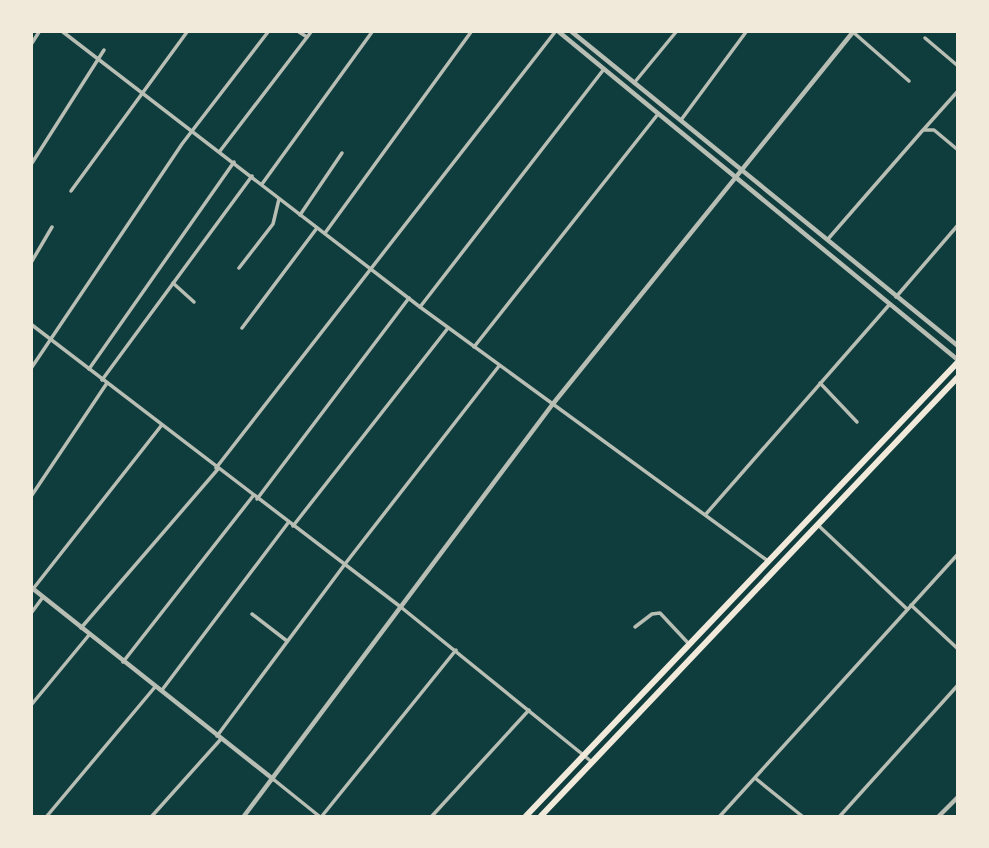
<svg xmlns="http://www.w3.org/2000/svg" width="989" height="848" viewBox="0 0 989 848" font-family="Raleway,sans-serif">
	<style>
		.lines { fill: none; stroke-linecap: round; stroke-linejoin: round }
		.minor { stroke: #b8beb3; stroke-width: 3.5 }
		.tertiary { stroke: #b8beb3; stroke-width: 4.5 }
		.trunk { stroke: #f1e9da; stroke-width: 6 }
	</style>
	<rect width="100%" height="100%" fill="#0f3d3e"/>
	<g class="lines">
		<g class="minor">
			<path d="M 63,32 L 420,307 L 768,561"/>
			<path d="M 299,32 L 307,37"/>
			<path d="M 853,32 L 909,81"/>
			<path d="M 925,38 L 958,66"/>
			<path d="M 32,43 L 39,32"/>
			<path d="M 634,83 L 676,32"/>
			<path d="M 681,120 L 746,32"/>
			<path d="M 924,129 L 958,91"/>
			<path d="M 220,151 L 311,32"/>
			<path d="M 32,163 L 104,50"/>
			<path d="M 262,184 L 372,32"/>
			<path d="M 71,191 L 187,32"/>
			<path d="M 300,215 L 342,153"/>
			<path d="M 325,233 L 471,32"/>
			<path d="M 828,239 L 923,130 L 934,130 L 958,150"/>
			<path d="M 32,261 L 52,227"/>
			<path d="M 239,268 L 273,224 L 279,199"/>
			<path d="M 173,283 L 194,302"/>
			<path d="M 896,297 L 958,225"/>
			<path d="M 420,307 L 604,69"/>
			<path d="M 32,325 L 402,608 L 592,762"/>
			<path d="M 242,328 L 317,228"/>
			<path d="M 474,347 L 658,114"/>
			<path d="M 32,367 L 182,144 L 268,32"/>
			<path d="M 89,369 L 234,162"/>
			<path d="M 102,380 L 252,176"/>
			<path d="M 820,383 L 857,422"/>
			<path d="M 216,468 L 555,32"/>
			<path d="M 32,495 L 107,383"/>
			<path d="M 257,499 L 409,298"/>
			<path d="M 706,514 L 889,305"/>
			<path d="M 293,526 L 448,328"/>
			<path d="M 819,526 L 907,609"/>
			<path d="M 33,589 L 161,426"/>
			<path d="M 911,605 L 958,649"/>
			<path d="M 32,612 L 43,597"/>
			<path d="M 252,614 L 287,641"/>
			<path d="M 635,627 L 652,614 L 660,613 L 689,644"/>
			<path d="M 81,628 L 218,469"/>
			<path d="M 123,662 L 253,496"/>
			<path d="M 162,690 L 288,523"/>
			<path d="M 32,704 L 89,635"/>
			<path d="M 217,736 L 345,564 L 499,366"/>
			<path d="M 755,778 L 802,816"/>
			<path d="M 273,779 L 319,816"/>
			<path d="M 47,816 L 155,687"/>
			<path d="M 152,816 L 221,739"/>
			<path d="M 322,816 L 456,650"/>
			<path d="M 432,816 L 529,710"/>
			<path d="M 720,816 L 958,554"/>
			<path d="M 840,816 L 958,685"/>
		</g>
		<g class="tertiary">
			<path d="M 559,32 L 958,360"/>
			<path d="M 572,32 L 958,346"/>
			<path d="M 32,588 L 273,779"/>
			<path d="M 244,816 L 552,405 L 853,32"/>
			<path d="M 939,816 L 958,797"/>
		</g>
		<g class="trunk">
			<path d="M 526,816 L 958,362"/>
			<path d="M 541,816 L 958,377"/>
		</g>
	</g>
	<rect width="989" height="848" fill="none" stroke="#f1e9da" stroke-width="66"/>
</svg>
